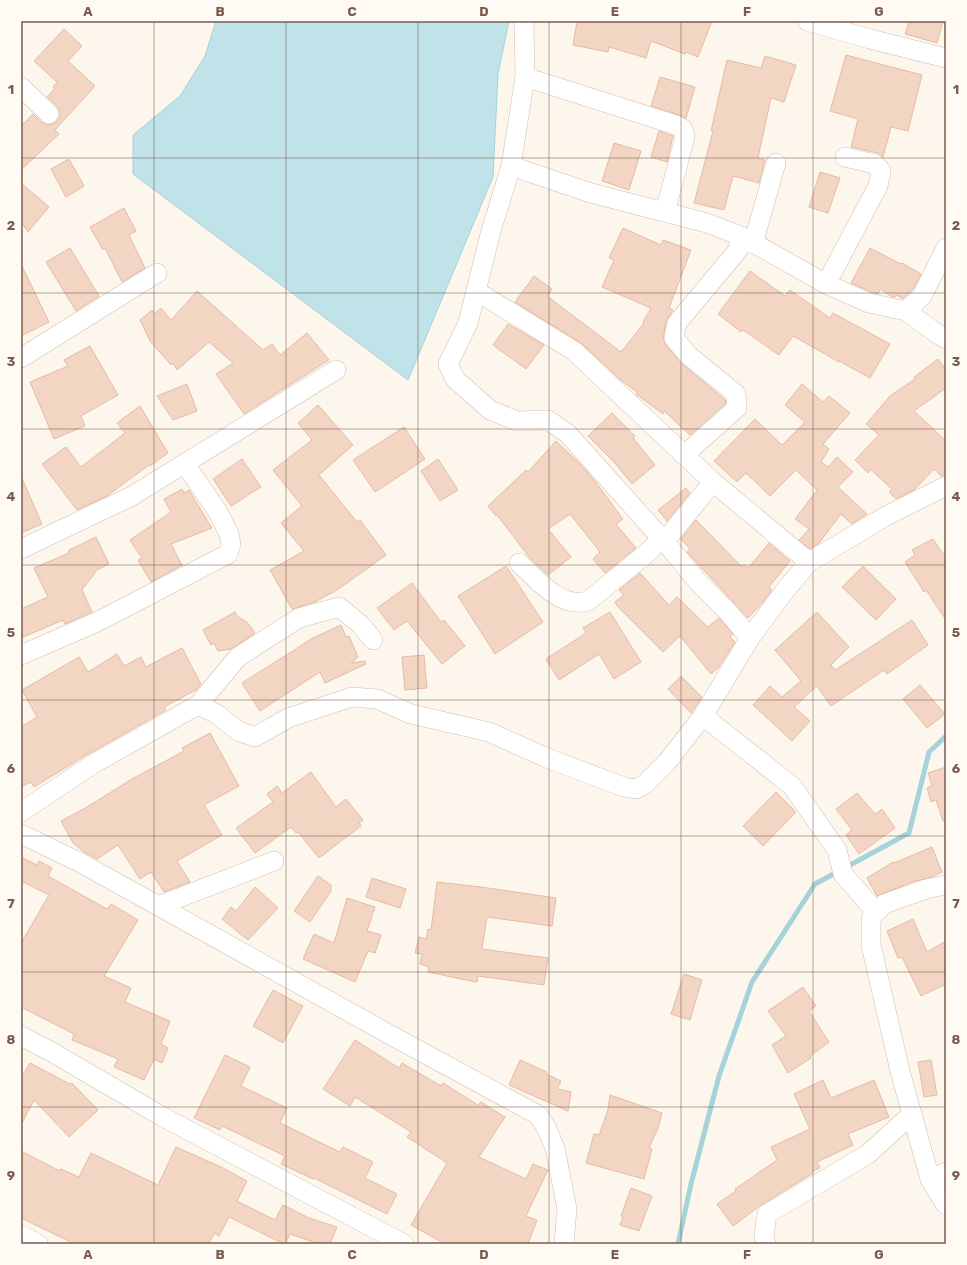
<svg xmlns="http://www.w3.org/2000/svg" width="967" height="1265" viewBox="0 0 967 1265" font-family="Rubik,sans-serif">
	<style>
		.water { fill: #bfe3e8; stroke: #a5d3da }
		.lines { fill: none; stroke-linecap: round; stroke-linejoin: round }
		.stream { stroke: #a5d3da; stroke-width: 5 }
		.building { fill: #f3d5c3; stroke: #e6bba3 }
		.minor-casing { stroke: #d1beb0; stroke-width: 20 }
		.minor { stroke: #fff; stroke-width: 19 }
		.grid { fill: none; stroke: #7a5c4d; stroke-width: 1; stroke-opacity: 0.55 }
		.neatline { fill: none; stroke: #7a5c4d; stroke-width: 1.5 }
		.grid-label { font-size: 13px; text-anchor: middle; font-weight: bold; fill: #7a5c4d }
	</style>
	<rect width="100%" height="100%" fill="#fdf6ec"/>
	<path class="water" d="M 216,21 L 509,21 L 498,74 L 493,177 L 408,380 L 133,174 L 133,135 L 180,96 L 205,56 Z"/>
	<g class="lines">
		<path class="stream" d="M 678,1244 L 691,1184 L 719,1076 L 752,982 L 815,884 L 909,833 L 929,752 L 946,736"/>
	</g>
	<g class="building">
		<path d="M 577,21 L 712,21 L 698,57 L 686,52 L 685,54 L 651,41 L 646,58 L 609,47 L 608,52 L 573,45 Z"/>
		<path d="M 909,21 L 943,21 L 937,43 L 905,34 Z"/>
		<path d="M 64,29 L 82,46 L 68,61 L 95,86 L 55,130 L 59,134 L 21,170 L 21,126 L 33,114 L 41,122 L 47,125 L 52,124 L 57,121 L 60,117 L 60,111 L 57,106 L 47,97 L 55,88 L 53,87 L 57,82 L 34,61 Z"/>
		<path d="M 846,55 L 922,75 L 908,131 L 891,127 L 883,157 L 878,153 L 851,147 L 858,119 L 830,111 Z"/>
		<path d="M 765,56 L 796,65 L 784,102 L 771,98 L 758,158 L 765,160 L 759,183 L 733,176 L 724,210 L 694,203 L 713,131 L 711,131 L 727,60 L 761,68 Z"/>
		<path d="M 660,77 L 695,87 L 686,118 L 679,115 L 651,106 Z"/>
		<path d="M 659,131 L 673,136 L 667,162 L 651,157 Z"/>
		<path d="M 614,143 L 641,151 L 629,190 L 602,181 Z"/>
		<path d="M 69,159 L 84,186 L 66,197 L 51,169 Z"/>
		<path d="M 820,172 L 840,178 L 828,213 L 809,207 Z"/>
		<path d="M 21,183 L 49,207 L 28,232 L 21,221 Z"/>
		<path d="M 124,208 L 136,231 L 129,235 L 145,268 L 122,282 L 105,248 L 103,250 L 90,227 Z"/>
		<path d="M 623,228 L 661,245 L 663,240 L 691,250 L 669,308 L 673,310 L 666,321 L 663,340 L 666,345 L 681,363 L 725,400 L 726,403 L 690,435 L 664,411 L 663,414 L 636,394 L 637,392 L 623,382 L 581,343 L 515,302 L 534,276 L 552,289 L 547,296 L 621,352 L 644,323 L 643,322 L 651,308 L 602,287 L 614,260 L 609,258 Z"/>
		<path d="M 70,248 L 99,296 L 76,311 L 46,262 Z"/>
		<path d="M 870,248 L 901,264 L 902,263 L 921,274 L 913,289 L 903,299 L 897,295 L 895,297 L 892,297 L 880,289 L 878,294 L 872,292 L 851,283 Z"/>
		<path d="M 21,264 L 49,322 L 21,336 Z"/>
		<path d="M 750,271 L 785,296 L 790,290 L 830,318 L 833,313 L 890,344 L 870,378 L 839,361 L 839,362 L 793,336 L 779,355 L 743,330 L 741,332 L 718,314 Z"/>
		<path d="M 197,291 L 263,350 L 272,344 L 280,355 L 307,333 L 329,360 L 244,414 L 216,374 L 233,363 L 209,342 L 177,370 L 173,363 L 171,365 L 150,341 L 140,320 L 152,310 L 155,313 L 161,308 L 171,320 Z"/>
		<path d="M 508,324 L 544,345 L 526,369 L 493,345 Z"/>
		<path d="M 90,346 L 118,395 L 81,416 L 85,426 L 54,439 L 30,382 L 68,366 L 64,360 Z"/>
		<path d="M 938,359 L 946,370 L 946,388 L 914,411 L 946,441 L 946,475 L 941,476 L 934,469 L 914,490 L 896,499 L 889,492 L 892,489 L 871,470 L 868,473 L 855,460 L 879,435 L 866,424 L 890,396 L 915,379 L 914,377 Z"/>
		<path d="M 187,384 L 197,411 L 173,420 L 157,396 Z"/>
		<path d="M 802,384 L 823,402 L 829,396 L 850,413 L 823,444 L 829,449 L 821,462 L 828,467 L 837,457 L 853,472 L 838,487 L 867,514 L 852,524 L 841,514 L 819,543 L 810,549 L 799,540 L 809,529 L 795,519 L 817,490 L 796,470 L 770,496 L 746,473 L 737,482 L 714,461 L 755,419 L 782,445 L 805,422 L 785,405 Z"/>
		<path d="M 318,405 L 353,445 L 319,475 L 357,522 L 360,520 L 386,555 L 337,590 L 315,602 L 292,609 L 270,570 L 304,551 L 281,523 L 302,506 L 273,470 L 312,440 L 298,423 Z"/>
		<path d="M 140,406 L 168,453 L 150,466 L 149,465 L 107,496 L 77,510 L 42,464 L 66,447 L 81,467 L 125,433 L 117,423 Z"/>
		<path d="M 612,413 L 635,436 L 633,438 L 655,465 L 632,484 L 614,462 L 588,436 Z"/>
		<path d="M 404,427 L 425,459 L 375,492 L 353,460 Z"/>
		<path d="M 556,441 L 580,464 L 594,480 L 623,519 L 616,524 L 636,548 L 605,573 L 593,559 L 600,552 L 570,514 L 548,529 L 571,557 L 548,575 L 529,557 L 497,515 L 496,516 L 488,506 L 526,470 L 528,472 Z"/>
		<path d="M 242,459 L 261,487 L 231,506 L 213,479 Z"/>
		<path d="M 438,459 L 458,490 L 440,501 L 421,471 Z"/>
		<path d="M 21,476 L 42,524 L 21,533 Z"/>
		<path d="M 686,488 L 690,493 L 667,521 L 658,510 Z"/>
		<path d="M 182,489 L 184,493 L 189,490 L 212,528 L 171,544 L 182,565 L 151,582 L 138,560 L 142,558 L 130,540 L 171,512 L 164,499 Z"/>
		<path d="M 696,520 L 742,567 L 744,565 L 748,568 L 769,543 L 790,561 L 769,587 L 772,590 L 763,602 L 748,618 L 687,552 L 690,549 L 681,539 Z"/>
		<path d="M 96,537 L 109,564 L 97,570 L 82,590 L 92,612 L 65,624 L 63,620 L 21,638 L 21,609 L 48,597 L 34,568 L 69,553 L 69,550 Z"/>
		<path d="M 933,539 L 946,558 L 946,620 L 926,590 L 924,592 L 905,562 L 915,555 L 912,550 Z"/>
		<path d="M 506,566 L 543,622 L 495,654 L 458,596 Z"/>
		<path d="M 863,566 L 896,599 L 876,620 L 842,587 Z"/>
		<path d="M 640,573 L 669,605 L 677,597 L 708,627 L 719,618 L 733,634 L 730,637 L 735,642 L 719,667 L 711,674 L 680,636 L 663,652 L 618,607 L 615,602 L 624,595 L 619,590 Z"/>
		<path d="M 412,583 L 441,622 L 444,620 L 465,646 L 442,664 L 407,621 L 394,630 L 377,608 Z"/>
		<path d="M 235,612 L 238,617 L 247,622 L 255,633 L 231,649 L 218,651 L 214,643 L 211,645 L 203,630 Z"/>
		<path d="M 610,612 L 641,662 L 614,679 L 599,654 L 559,680 L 546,659 L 586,633 L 583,628 Z"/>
		<path d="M 817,612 L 849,647 L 831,665 L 835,670 L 912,620 L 928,645 L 887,674 L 884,670 L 831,706 L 817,686 L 794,707 L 810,721 L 792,741 L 753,705 L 770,686 L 782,697 L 801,681 L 775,650 Z"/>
		<path d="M 341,625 L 346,637 L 349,636 L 358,657 L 351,663 L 365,661 L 366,664 L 325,683 L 320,672 L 260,711 L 242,683 L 313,638 Z"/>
		<path d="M 182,648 L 201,684 L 196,690 L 164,707 L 166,710 L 88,754 L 34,787 L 31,782 L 21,787 L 21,727 L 37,717 L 22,690 L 79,657 L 88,672 L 117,654 L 124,666 L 141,657 L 146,667 Z"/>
		<path d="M 424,655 L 427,688 L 405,690 L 402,657 Z"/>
		<path d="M 681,676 L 702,697 L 691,713 L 668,689 Z"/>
		<path d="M 920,685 L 945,714 L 927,728 L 903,699 Z"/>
		<path d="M 210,733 L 239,786 L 204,805 L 222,835 L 177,861 L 190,882 L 164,892 L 151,872 L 140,879 L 118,845 L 97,859 L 84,852 L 73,843 L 61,821 L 87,807 L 132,779 L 184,751 L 182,748 Z"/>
		<path d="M 946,767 L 946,820 L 943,821 L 936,800 L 931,802 L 927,788 L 932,786 L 928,773 Z"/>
		<path d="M 311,772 L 336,807 L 346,799 L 363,820 L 359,823 L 361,826 L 319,858 L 298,832 L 296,833 L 291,827 L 255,853 L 236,828 L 273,802 L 267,794 L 277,786 L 282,793 Z"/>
		<path d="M 776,792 L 796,812 L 763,846 L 743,826 Z"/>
		<path d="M 857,793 L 875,814 L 882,809 L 895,828 L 859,854 L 846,835 L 852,830 L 836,809 Z"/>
		<path d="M 932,847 L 942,872 L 932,877 L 912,882 L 877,896 L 867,878 L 893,862 L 894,863 Z"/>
		<path d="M 21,857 L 37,865 L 39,861 L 52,868 L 48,876 L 107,909 L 111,904 L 138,920 L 104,976 L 131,988 L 125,1002 L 170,1021 L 161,1044 L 168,1048 L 162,1063 L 154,1059 L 144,1080 L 114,1067 L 118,1059 L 72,1040 L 74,1034 L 21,1007 L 21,943 L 49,895 L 21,881 Z"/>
		<path d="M 318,876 L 331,885 L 331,891 L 310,922 L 294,911 Z"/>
		<path d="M 372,878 L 406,889 L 400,908 L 366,897 Z"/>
		<path d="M 437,882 L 481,887 L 556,898 L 552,926 L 487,917 L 482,949 L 548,958 L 544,985 L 478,976 L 477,982 L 461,979 L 428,972 L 429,967 L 420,964 L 422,954 L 415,953 L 419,937 L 426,939 L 428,929 L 431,930 Z"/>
		<path d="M 255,887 L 278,908 L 248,940 L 222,919 L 231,907 L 236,911 Z"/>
		<path d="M 347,898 L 375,907 L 367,931 L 381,935 L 375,953 L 368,951 L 355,982 L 303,959 L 314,934 L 334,943 Z"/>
		<path d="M 913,919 L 927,952 L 946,941 L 946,984 L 921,996 L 902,957 L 898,958 L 887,931 Z"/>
		<path d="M 684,974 L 702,980 L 690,1020 L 671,1014 Z"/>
		<path d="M 803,987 L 816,1006 L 809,1011 L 829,1042 L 810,1056 L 811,1058 L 788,1073 L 772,1045 L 786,1036 L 768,1011 Z"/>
		<path d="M 273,990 L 303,1006 L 283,1043 L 253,1026 Z"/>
		<path d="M 355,1040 L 399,1068 L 402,1063 L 441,1086 L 443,1083 L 478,1105 L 481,1102 L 505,1117 L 479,1157 L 526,1179 L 533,1164 L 548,1170 L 526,1216 L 537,1220 L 528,1244 L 445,1244 L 411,1225 L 447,1163 L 407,1137 L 411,1132 L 355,1097 L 350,1106 L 323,1089 Z"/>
		<path d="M 225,1055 L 250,1067 L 241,1086 L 287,1108 L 280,1123 L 340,1152 L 343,1147 L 373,1162 L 365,1178 L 397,1194 L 387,1214 L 314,1178 L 313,1179 L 281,1164 L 285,1156 L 222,1126 L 220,1130 L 194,1118 Z"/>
		<path d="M 520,1060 L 547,1072 L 546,1074 L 561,1081 L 557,1089 L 571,1092 L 568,1111 L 509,1085 Z"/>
		<path d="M 931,1060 L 937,1095 L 924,1097 L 918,1062 Z"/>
		<path d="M 30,1063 L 70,1084 L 72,1083 L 98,1110 L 69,1137 L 34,1100 L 21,1125 L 21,1078 Z"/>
		<path d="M 823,1080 L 831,1098 L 874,1080 L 889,1117 L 848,1134 L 853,1145 L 817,1162 L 820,1168 L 813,1171 L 813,1173 L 761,1205 L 733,1226 L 717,1204 L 736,1191 L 735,1189 L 777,1160 L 771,1147 L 810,1129 L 794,1094 Z"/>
		<path d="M 610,1095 L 662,1113 L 658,1128 L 649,1148 L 652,1149 L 644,1179 L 586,1163 L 594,1134 L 599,1135 L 608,1110 Z"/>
		<path d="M 176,1147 L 221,1167 L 247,1181 L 237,1201 L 275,1220 L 283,1205 L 309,1218 L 337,1227 L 330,1244 L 319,1244 L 290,1234 L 285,1244 L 284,1244 L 229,1217 L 219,1236 L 214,1233 L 209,1244 L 75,1244 L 21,1218 L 21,1151 L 60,1171 L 61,1169 L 79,1177 L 91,1153 L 158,1185 Z"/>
		<path d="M 631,1188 L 652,1196 L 639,1231 L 620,1225 L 623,1217 L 621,1216 Z"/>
	</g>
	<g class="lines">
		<defs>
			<g id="minor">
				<path d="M 524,21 L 525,77 L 511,166 L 491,231 L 468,323 L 448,364 L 455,379 L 490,410 L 517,421 L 548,420 L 568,434 L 670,548 L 698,582 L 728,612 L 750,638"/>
				<path d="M 807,21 L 870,39 L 946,58"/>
				<path d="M 525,77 L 676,125 L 683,129 L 685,137 L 665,212"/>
				<path d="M 21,87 L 49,114"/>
				<path d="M 511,166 L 591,193 L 707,223 L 741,236 L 826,284 L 869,303 L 906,311 L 939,335 L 946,339"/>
				<path d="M 753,244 L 776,163"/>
				<path d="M 826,284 L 878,186 L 881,171 L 875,164 L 845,157"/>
				<path d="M 476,291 L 574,351 L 713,482 L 809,562"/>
				<path d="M 906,311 L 922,296 L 946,248"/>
				<path d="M 21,358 L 157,273"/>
				<path d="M 684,455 L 737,408 L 736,394 L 688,355 L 674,338 L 677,323 L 738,250 L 741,236"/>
				<path d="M 21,549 L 132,496 L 336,370"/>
				<path d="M 519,563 C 538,580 560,609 588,601 L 646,554 L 656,544 L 664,542 L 713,482"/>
				<path d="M 21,655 L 97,622 L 228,554 L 231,544 L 229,534 L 218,512 L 185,464"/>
				<path d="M 198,705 L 238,657 L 299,618 L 339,607 L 361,625 L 373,640"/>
				<path d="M 703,716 L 792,786 L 837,850 L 843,874 L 876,912"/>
				<path d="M 21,812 L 93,764 L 198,705 L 217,714 L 238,731 L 255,737 L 288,718 L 352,697 L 377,699 L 411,714 L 489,732 L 547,758 L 624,787 L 635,789 L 644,785 L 667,762 L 703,716 L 750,638 L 787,588 L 809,562 L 886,516 L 946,486"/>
				<path d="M 21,834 L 81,863 L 396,1038 L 538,1115 L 546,1127 L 555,1148 L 567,1209 L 564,1244"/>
				<path d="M 946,885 L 926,889 L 884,904 L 871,918 L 871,945 L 900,1071 L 930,1179 L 946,1205"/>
				<path d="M 158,906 L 274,861"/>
				<path d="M 21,1036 L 50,1051 L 163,1117 L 404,1244"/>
				<path d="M 930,1179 L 946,1172"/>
				<path d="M 21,1235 L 38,1244"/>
				<path d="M 766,1244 L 764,1236 L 767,1214 L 868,1154 L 912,1114"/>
			</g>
		</defs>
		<use href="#minor" class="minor-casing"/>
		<use href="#minor" class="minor"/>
	</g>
	<path class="grid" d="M 154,21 L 154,1244M 286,21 L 286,1244M 418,21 L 418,1244M 549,21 L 549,1244M 681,21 L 681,1244M 813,21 L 813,1244M 21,158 L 946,158M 21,293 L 946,293M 21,429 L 946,429M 21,565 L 946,565M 21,700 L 946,700M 21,836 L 946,836M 21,972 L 946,972M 21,1107 L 946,1107"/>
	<rect width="967" height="1265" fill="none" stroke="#fffaf3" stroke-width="44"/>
	<rect x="22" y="22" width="923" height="1221" class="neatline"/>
	<g class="grid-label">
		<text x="88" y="16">A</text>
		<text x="220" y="16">B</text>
		<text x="352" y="16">C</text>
		<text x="484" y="16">D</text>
		<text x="615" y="16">E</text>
		<text x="747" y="16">F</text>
		<text x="879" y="16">G</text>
		<text x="11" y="94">1</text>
		<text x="956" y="94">1</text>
		<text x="11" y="230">2</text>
		<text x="956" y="230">2</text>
		<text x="11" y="366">3</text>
		<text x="956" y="366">3</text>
		<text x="11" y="501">4</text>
		<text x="956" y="501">4</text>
		<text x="11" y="637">5</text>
		<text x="956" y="637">5</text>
		<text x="11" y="773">6</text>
		<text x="956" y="773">6</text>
		<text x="11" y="908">7</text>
		<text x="956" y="908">7</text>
		<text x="11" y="1044">8</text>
		<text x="956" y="1044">8</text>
		<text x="11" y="1180">9</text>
		<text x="956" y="1180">9</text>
		<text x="88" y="1259">A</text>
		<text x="220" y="1259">B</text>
		<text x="352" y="1259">C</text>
		<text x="484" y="1259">D</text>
		<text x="615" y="1259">E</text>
		<text x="747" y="1259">F</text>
		<text x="879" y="1259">G</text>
	</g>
</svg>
